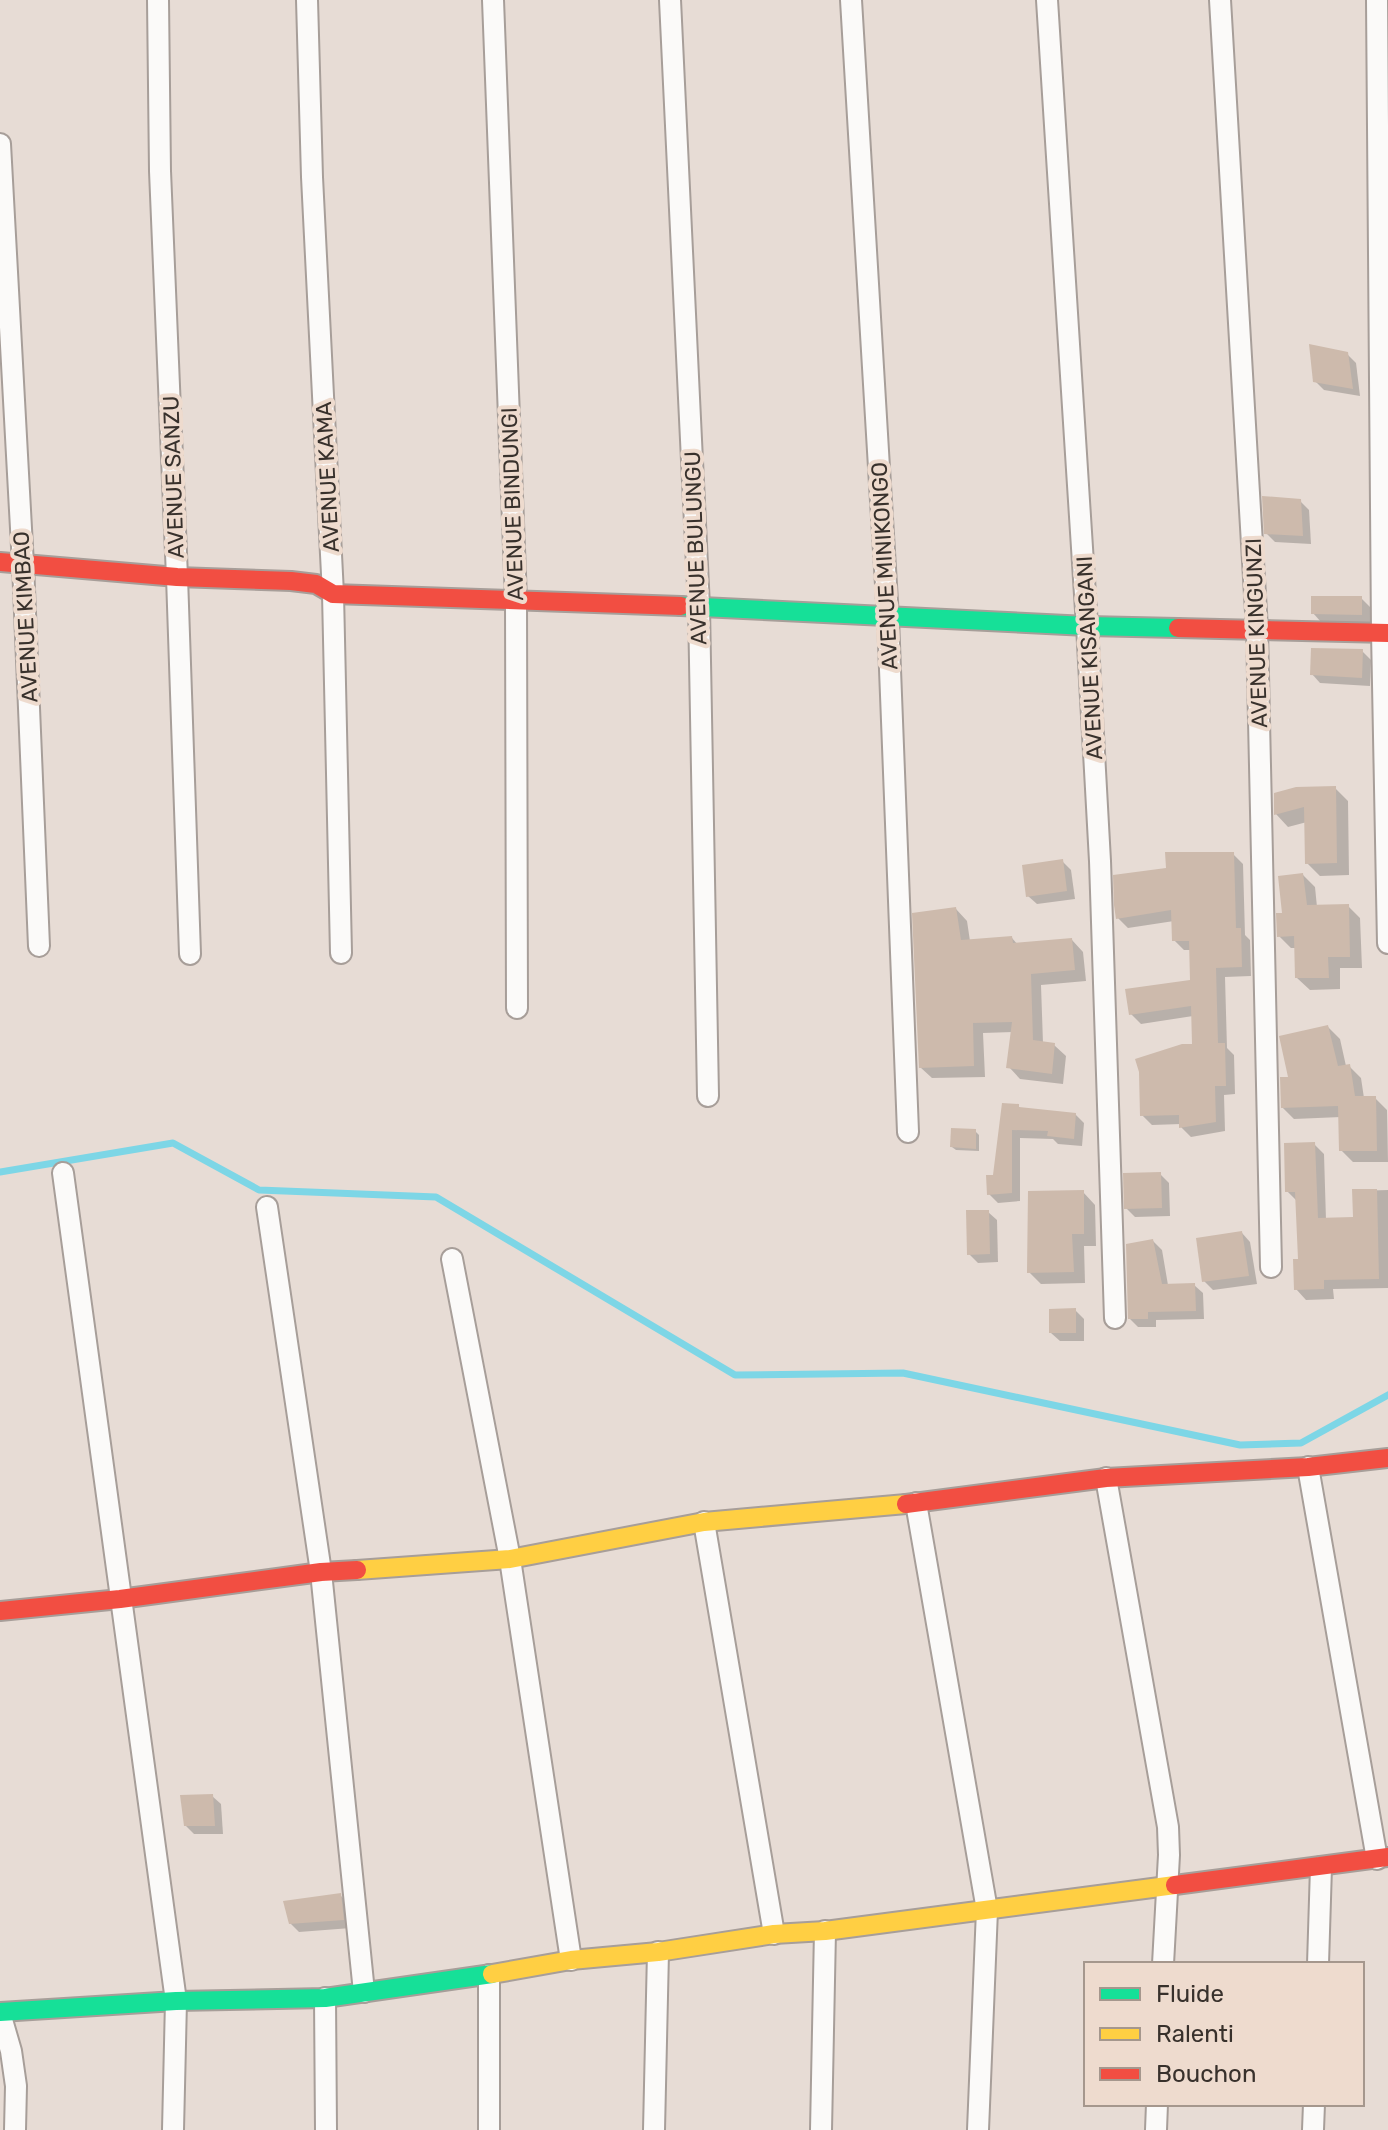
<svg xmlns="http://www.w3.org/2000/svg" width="1388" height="2130" viewBox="0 0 1388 2130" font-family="Rubik,sans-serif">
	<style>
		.shadow { fill: #0003 }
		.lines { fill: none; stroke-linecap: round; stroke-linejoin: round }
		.stream { stroke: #7dd6e6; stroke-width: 7 }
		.building { fill: #cdbaac }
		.street-casing { stroke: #a79e99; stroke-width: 24 }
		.fast-casing { stroke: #a79e99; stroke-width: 22 }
		.slow-casing { stroke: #a79e99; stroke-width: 22 }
		.jam-casing { stroke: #a79e99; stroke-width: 22 }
		.street { stroke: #fbfaf9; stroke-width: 20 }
		.fast { stroke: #16e098; stroke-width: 18 }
		.slow { stroke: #ffcf43; stroke-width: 18 }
		.jam { stroke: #f24e42; stroke-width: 18 }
		.labels { text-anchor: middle; stroke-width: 8; stroke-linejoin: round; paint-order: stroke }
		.street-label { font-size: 22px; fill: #38312c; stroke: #eedbce }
	</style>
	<rect width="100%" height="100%" fill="#e7dcd5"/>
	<g class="shadow">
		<path d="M 1347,354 L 1356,363 L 1360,396 L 1324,390 L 1315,381 Z"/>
		<path d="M 1300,501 L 1309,510 L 1311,544 L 1275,542 L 1266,533 Z"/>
		<path d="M 1361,598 L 1370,607 L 1370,623 L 1321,622 L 1313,613 Z"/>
		<path d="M 1362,651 L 1371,660 L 1370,686 L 1320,683 L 1312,674 Z"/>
		<path d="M 1335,788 L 1348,801 L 1349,875 L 1320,876 L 1307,863 L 1307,822 L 1288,827 L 1276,814 L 1276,794 Z"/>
		<path d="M 1233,854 L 1243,864 L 1245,935 L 1250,940 L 1251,976 L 1225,977 L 1227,1048 L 1234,1055 L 1235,1094 L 1224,1095 L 1225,1131 L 1191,1137 L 1181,1127 L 1181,1124 L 1152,1125 L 1142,1115 L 1194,1046 L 1193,1016 L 1141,1024 L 1131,1014 L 1192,981 L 1191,950 L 1184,950 L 1174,940 L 1174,921 L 1128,928 L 1118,918 L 1168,869 Z"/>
		<path d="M 1062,861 L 1071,870 L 1075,899 L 1037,904 L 1028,896 Z"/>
		<path d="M 1303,875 L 1315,887 L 1317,907 L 1348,906 L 1360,918 L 1362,968 L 1340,968 L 1340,989 L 1310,990 L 1297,978 L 1297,948 L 1291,948 L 1279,936 L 1285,915 Z"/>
		<path d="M 956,909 L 967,921 L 970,941 L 1012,938 L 1018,945 L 1072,940 L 1083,952 L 1086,981 L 1041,985 L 1043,1043 L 1054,1045 L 1066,1056 L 1063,1084 L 1020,1079 L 1009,1067 L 1013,1032 L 983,1033 L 985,1077 L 932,1078 L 920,1067 Z"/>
		<path d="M 1328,1027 L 1340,1039 L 1346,1066 L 1349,1066 L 1361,1078 L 1364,1098 L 1375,1098 L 1387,1110 L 1388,1162 L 1353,1162 L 1341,1150 L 1341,1117 L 1294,1119 L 1282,1107 L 1290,1079 Z"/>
		<path d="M 1018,1106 L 1021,1109 L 1075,1114 L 1084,1123 L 1082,1146 L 1058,1144 L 1053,1139 L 1020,1138 L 1020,1201 L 998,1203 L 989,1194 Z"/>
		<path d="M 975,1131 L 979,1135 L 979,1151 L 956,1150 L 952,1147 Z"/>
		<path d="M 1314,1144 L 1324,1154 L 1326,1220 L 1355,1219 L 1354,1191 L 1388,1190 L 1388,1288 L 1333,1289 L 1334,1299 L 1306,1300 L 1296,1289 L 1300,1261 L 1298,1202 L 1287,1191 Z"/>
		<path d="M 1160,1174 L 1169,1183 L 1170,1216 L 1135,1217 L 1126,1208 Z"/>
		<path d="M 1083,1192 L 1095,1205 L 1096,1246 L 1084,1246 L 1085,1283 L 1041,1284 L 1029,1272 Z"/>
		<path d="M 988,1212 L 997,1220 L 998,1262 L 978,1263 L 969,1254 Z"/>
		<path d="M 1242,1233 L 1250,1242 L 1257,1284 L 1213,1290 L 1204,1281 Z"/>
		<path d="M 1153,1241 L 1162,1250 L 1168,1285 L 1194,1285 L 1203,1293 L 1204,1319 L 1156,1320 L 1156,1327 L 1138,1327 L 1130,1319 Z"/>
		<path d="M 1075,1310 L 1084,1319 L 1084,1341 L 1060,1341 L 1051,1333 Z"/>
		<path d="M 212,1796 L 221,1804 L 223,1834 L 194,1834 L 185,1825 Z"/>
		<path d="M 340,1895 L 349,1904 L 351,1928 L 299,1932 L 290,1923 Z"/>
	</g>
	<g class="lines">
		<path class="stream" d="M 0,1172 L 173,1143 L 259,1190 L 436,1197 L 735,1375 L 903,1373 L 1240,1445 L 1301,1443 L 1388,1395"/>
	</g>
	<g class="building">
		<path d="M 1309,344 L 1348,352 L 1353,389 L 1313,382 Z"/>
		<path d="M 1262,496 L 1301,499 L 1303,536 L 1264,534 Z"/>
		<path d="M 1311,596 L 1362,596 L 1362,615 L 1311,614 Z"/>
		<path d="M 1311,648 L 1363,649 L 1362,678 L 1310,675 Z"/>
		<path d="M 1336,786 L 1337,863 L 1305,864 L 1304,807 L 1274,815 L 1274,793 L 1296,787 Z"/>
		<path d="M 1165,852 L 1234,852 L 1236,928 L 1241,928 L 1242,967 L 1216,968 L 1218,1043 L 1225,1043 L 1226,1086 L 1215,1086 L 1216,1122 L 1179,1128 L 1179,1115 L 1140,1116 L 1139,1072 L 1135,1059 L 1182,1044 L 1192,1044 L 1191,1006 L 1129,1015 L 1125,989 L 1190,980 L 1189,941 L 1172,941 L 1171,910 L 1116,919 L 1114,905 L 1113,875 L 1166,868 Z"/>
		<path d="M 1063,859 L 1067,891 L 1026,897 L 1022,865 Z"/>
		<path d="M 1303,873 L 1307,905 L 1349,904 L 1350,957 L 1328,957 L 1329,978 L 1295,978 L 1294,936 L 1277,937 L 1276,913 L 1282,913 L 1278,876 Z"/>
		<path d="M 956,907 L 961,940 L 1012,936 L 1013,943 L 1072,938 L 1075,970 L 1031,974 L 1033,1040 L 1055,1043 L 1052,1074 L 1006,1068 L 1012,1022 L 973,1023 L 974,1066 L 919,1068 L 912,913 Z"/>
		<path d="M 1328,1025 L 1338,1066 L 1350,1064 L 1355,1096 L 1376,1096 L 1377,1151 L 1339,1151 L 1338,1106 L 1281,1108 L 1280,1077 L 1288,1077 L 1279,1036 Z"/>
		<path d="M 1002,1103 L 1019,1104 L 1019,1107 L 1076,1113 L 1074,1139 L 1047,1136 L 1048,1131 L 1012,1130 L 1012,1193 L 987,1195 L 986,1175 L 993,1175 Z"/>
		<path d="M 951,1128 L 976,1129 L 976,1149 L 950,1147 Z"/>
		<path d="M 1315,1142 L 1318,1218 L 1353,1217 L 1352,1189 L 1377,1189 L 1379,1279 L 1324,1280 L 1324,1289 L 1294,1290 L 1293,1259 L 1298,1259 L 1295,1192 L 1285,1192 L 1284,1143 Z"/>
		<path d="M 1161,1172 L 1162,1208 L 1124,1209 L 1123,1173 Z"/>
		<path d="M 1084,1190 L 1084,1234 L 1072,1234 L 1074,1272 L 1027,1273 L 1028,1191 Z"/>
		<path d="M 966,1210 L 989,1210 L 990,1254 L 967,1255 Z"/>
		<path d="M 1242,1231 L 1249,1276 L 1202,1282 L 1196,1238 Z"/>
		<path d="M 1153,1239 L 1162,1284 L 1195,1283 L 1196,1311 L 1148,1312 L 1148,1319 L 1128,1319 L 1126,1244 Z"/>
		<path d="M 1076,1308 L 1076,1333 L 1049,1333 L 1049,1309 Z"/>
		<path d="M 213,1794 L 215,1826 L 184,1826 L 180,1795 Z"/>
		<path d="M 341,1893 L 344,1920 L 289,1924 L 283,1901 Z"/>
	</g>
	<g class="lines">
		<defs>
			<g id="street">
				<path d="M 158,0 L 160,171 L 177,577 L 190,954"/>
				<path d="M 307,0 L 312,177 L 333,594 L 341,953"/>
				<path d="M 493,0 L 516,600 L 517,1008"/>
				<path d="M 670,0 L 699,607 L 708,1096"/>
				<path d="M 851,0 L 888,618 L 908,1132"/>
				<path d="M 1047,0 L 1087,626 L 1100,861 L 1115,1318"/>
				<path d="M 1220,0 L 1257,629 L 1271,1267"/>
				<path d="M 1377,0 L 1382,632 L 1388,943"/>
				<path d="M 0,144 L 23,565 L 39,946"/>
				<path d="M 63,1173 L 176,2001 L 173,2130"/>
				<path d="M 267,1207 L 321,1572 L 364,1992"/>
				<path d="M 452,1259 L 510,1559 L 571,1960"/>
				<path d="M 1308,1467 L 1377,1859"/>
				<path d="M 1106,1478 L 1168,1827 L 1169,1855 L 1163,1964"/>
				<path d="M 916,1503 L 987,1910 L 978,2130"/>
				<path d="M 704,1522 L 774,1934"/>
				<path d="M 1318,1964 L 1321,1867"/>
				<path d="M 489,1975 L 489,2130"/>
				<path d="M 325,1998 L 326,2130"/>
				<path d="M 0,2013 L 11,2051 L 16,2086 L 15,2130"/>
				<path d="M 654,2130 L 658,1952"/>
				<path d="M 821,2130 L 825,1931"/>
				<path d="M 1156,2130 L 1157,2104"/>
				<path d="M 1313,2130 L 1314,2104"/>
			</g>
			<g id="fast">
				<path d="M 681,606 L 1087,626 L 1178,628"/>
				<path d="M 0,2012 L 176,2001 L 325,1998 L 492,1974"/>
			</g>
			<g id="slow">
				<path d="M 357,1570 L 510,1559 L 704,1522 L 906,1504"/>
				<path d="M 492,1974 L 571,1960 L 658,1952 L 774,1934 L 825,1931 L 1175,1885"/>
			</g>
			<g id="jam">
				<path d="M 0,562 L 177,577 L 291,581 L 316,584 L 333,594 L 681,606"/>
				<path d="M 1178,628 L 1388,633"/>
				<path d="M 906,1504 L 1106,1478 L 1308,1467 L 1388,1458"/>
				<path d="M 0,1611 L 120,1599 L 321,1572 L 357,1570"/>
				<path d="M 1175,1885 L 1388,1857"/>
			</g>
		</defs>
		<use href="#street" class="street-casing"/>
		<use href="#fast" class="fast-casing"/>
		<use href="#slow" class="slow-casing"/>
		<use href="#jam" class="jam-casing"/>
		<use href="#street" class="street"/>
		<use href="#fast" class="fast"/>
		<use href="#slow" class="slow"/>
		<use href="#jam" class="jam"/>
	</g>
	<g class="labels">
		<g class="street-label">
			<text transform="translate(173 477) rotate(-92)" y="8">AVENUE SANZU</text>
			<text transform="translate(327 477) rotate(-93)" y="8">AVENUE KAMA</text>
			<text transform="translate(512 504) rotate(-92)" y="8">AVENUE BINDUNGI</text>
			<text transform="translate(695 548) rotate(-92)" y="8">AVENUE BULUNGU</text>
			<text transform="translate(884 566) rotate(-93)" y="8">AVENUE MINIKONGO</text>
			<text transform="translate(25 617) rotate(-93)" y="8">AVENUE KIMBAO</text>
			<text transform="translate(1256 633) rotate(-92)" y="8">AVENUE KINGUNZI</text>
			<text transform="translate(1089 658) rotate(-93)" y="8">AVENUE KISANGANI</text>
		</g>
	</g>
	<rect x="1084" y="1962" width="280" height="144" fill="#eedbce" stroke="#a5978d" stroke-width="2"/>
	<rect x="1100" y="1988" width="40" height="12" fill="#16e098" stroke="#a5978d" stroke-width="2"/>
	<text x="1156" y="2002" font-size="24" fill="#38312c">Fluide</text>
	<rect x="1100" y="2028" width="40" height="12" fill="#ffcf43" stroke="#a5978d" stroke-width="2"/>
	<text x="1156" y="2042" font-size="24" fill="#38312c">Ralenti</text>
	<rect x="1100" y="2068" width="40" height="12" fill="#f24e42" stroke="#a5978d" stroke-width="2"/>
	<text x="1156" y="2082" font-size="24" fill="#38312c">Bouchon</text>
</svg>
